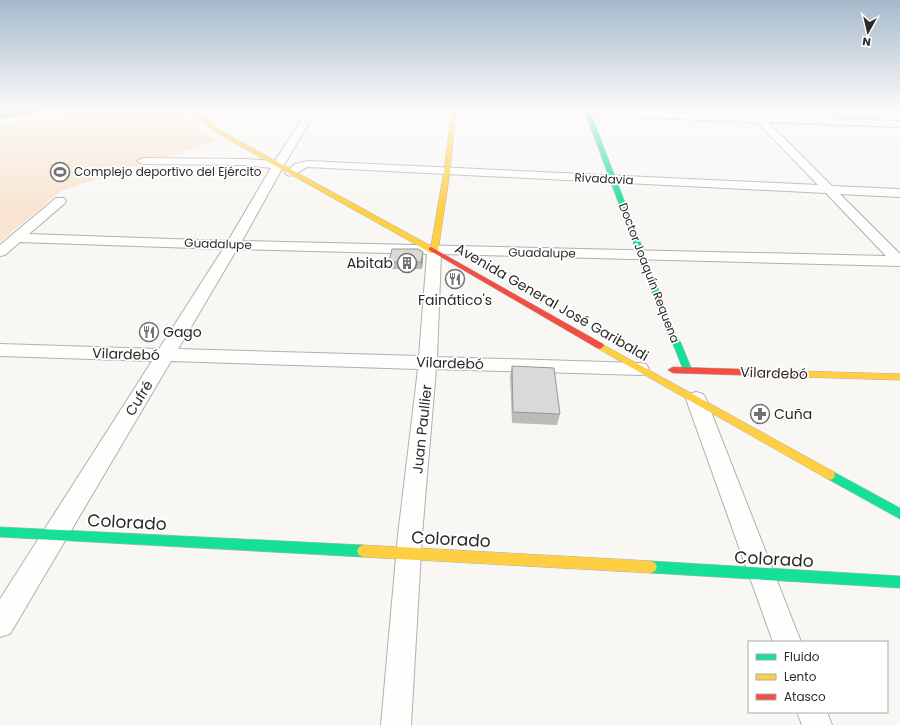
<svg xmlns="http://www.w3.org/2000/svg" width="900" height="725" viewBox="0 0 900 725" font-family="Poppins,sans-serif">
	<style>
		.green { fill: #f8e4d1 }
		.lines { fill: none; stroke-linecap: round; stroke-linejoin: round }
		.street-casing { stroke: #b1b0ae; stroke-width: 2 }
		.fast-casing { stroke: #b1b0ae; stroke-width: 1 }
		.slow-casing { stroke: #b1b0ae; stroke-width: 1 }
		.jam-casing { stroke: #b1b0ae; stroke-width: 1 }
		.street { fill: #fefefd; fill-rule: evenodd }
		.fast { fill: #16e098; fill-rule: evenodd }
		.slow { fill: #ffcf43; fill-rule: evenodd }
		.jam { fill: #f24e42; fill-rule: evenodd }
		.wall { fill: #bcbbb9 }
		.shaded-wall { fill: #999896 }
		.building { fill: #dbd9d7; stroke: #999896 }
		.labels { text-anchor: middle; stroke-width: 3.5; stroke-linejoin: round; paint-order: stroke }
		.far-poi-label { font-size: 12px; fill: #2d2b29; stroke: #fff; text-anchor: start }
		.far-street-label { font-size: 12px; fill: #2d2b29; stroke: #fff }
		.poi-label { font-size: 14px; fill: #2d2b29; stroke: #fff; text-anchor: start }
		.street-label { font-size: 14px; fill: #2d2b29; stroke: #fff }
		.near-street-label { font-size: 17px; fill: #2d2b29; stroke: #fff }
	</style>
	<rect width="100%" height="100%" fill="#f9f7f4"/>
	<path class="green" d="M 96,109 L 176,109 L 201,131 L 217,141 L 163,158 L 141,159 L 138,163 L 143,164 L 61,191 L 0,242 L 0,126 Z"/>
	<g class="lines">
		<defs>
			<g id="street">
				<path d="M 308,109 L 317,109 L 284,165 L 242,241 L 886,256 L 826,193 L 308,167 C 300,169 296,178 287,175 L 285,173 L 295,164 L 308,161 L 818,185 L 757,122 L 495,112 L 491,109 L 584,109 L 752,116 L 757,113 L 762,116 L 900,121 L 900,127 L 768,122 L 832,186 L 900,189 L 900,197 L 840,194 L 900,254 L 900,266 L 441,254 L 437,357 L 640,363 L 646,364 L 649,369 L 646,374 L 640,375 L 436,369 L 422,535 L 411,725 L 381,725 L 398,535 L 418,369 L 171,361 L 10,634 L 0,637 L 0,599 L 152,361 L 0,356 L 0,344 L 159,349 L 223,249 L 20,242 L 5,255 L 0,256 L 0,245 L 56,198 L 64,198 L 66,201 L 64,204 L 29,234 L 228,241 L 271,168 L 245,165 L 143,164 L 137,161 L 143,158 L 245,159 L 275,161 ZM 237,249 L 427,254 L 419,356 L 178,349 Z"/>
				<path d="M 696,392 L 703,394 L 706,399 L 801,642 L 773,642 L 686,399 L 689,394 Z"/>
				<path d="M 797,712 L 827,712 L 832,725 L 802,725 Z"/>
			</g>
			<g id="fast">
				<path d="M 584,109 L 589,109 L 676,335 L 681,343 L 692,370 L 690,372 L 684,372 L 673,344 L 668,336 Z"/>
				<path d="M 830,470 L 900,508 L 900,519 L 826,478 L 825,475 L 826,472 Z"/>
				<path d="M 0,527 L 363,545 L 367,547 L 369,551 L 367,555 L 363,557 L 0,537 Z"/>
				<path d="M 651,561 L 900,576 L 900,588 L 651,573 L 647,571 L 645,567 L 647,563 Z"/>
			</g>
			<g id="slow">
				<path d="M 191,109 L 196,109 L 215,127 L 230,136 L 431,246 L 444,171 L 452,109 L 456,109 L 450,171 L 438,251 L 437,253 L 431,253 L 226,138 L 211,129 Z"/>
				<path d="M 600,343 L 834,472 L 835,475 L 834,478 L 830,480 L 826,478 L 597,348 L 596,346 L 597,344 Z"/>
				<path d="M 801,371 L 900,374 L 900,380 L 801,377 L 796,374 Z"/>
				<path d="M 363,545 L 651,561 L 655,563 L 657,567 L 655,571 L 651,573 L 363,557 L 359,555 L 357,551 L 359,547 Z"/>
			</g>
			<g id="jam">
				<path d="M 431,247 L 603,344 L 604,346 L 600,349 L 597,348 L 429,250 L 429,248 Z"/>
				<path d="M 673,367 L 801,371 L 806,374 L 801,377 L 673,373 L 668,370 Z"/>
			</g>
		</defs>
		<use href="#street" class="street-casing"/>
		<use href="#fast" class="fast-casing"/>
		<use href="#slow" class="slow-casing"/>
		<use href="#jam" class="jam-casing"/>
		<use href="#street" class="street"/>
		<use href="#fast" class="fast"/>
		<use href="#slow" class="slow"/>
		<use href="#jam" class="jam"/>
	</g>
	<g class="wall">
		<path d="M 423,252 L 423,258 L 422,269 L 390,269 L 389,262 Z"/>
		<path d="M 512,366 L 560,414 L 557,425 L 512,423 L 510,376 Z"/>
	</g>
	<g class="shaded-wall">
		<path d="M 12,109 L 59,109 L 0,119 L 0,112 Z"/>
		<path d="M 423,252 L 423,258 L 422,269 L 421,262 Z"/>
	</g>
	<g class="building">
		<path d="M 0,109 L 12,109 L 0,112 Z"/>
		<path d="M 392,249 L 418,249 L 423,252 L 421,262 L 389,262 Z"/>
		<path d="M 512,366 L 554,368 L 560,414 L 513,412 Z"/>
	</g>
	<linearGradient id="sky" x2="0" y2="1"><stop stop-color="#a5b9cb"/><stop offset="0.52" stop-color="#fcfbfa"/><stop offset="1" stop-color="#fcfbfa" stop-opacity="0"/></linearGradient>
	<rect width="900" height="211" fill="url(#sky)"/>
	<defs>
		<symbol id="stadium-ring" viewBox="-11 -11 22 22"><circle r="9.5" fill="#fff" stroke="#747270" stroke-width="1.5"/><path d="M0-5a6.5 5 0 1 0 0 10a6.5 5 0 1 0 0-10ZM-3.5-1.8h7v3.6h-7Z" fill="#747270"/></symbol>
		<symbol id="building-ring" viewBox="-11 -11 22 22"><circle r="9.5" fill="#fff" stroke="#747270" stroke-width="1.5"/><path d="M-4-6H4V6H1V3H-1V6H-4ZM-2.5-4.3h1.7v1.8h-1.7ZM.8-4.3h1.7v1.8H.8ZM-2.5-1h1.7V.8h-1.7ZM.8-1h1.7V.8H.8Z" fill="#747270"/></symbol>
		<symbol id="restaurant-ring" viewBox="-11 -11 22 22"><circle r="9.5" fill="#fff" stroke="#747270" stroke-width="1.5"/><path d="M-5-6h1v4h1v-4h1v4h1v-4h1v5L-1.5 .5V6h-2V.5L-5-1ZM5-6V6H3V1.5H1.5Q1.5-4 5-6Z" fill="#747270"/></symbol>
		<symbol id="pharmacy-ring" viewBox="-11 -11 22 22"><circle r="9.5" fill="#fff" stroke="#747270" stroke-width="1.5"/><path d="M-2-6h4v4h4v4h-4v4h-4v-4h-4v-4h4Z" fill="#747270"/></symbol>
	</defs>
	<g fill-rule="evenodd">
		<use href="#stadium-ring" x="49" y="161" width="22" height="22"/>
		<use href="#building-ring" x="396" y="252" width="22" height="22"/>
		<use href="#restaurant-ring" x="444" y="268" width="22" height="22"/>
		<use href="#restaurant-ring" x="138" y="321" width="22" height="22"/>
		<use href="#pharmacy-ring" x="749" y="403" width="22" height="22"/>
	</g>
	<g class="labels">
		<g class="far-poi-label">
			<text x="74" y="176">Complejo deportivo del Ejército</text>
		</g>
		<g class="far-street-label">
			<text transform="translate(604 179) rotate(3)" y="4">Rivadavia</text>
			<text transform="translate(218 244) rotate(2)" y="4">Guadalupe</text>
			<text transform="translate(542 253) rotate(1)" y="4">Guadalupe</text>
			<text transform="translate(649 273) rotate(69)" y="4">Doctor Joaquín Requena</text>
		</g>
		<g class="poi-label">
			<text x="393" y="268" text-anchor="end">Abitab</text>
			<text x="455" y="305" text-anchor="middle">Fainático's</text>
			<text x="163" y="337">Gago</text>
			<text x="774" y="419">Cuña</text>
		</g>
		<g class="street-label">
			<text transform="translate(552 302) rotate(30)" y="5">Avenida General José Garibaldi</text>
			<text transform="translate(126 354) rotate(2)" y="5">Vilardebó</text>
			<text transform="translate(450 363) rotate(2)" y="5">Vilardebó</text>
			<text transform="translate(774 373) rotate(2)" y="5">Vilardebó</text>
			<text transform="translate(139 398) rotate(-58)" y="5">Cufré</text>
			<text transform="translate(422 429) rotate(-84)" y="5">Juan Paullier</text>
		</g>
		<g class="near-street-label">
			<text transform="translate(127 522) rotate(3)" y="6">Colorado</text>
			<text transform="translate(451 539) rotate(3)" y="6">Colorado</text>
			<text transform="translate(774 559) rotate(3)" y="6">Colorado</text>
		</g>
	</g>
	<rect x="748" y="641" width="140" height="72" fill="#ffffff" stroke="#abaaa9"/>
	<rect x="756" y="654" width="20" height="6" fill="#16e098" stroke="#abaaa9"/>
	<text x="784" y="661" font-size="12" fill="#2d2b29">Fluido</text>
	<rect x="756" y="674" width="20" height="6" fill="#ffcf43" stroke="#abaaa9"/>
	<text x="784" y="681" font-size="12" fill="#2d2b29">Lento</text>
	<rect x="756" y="694" width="20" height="6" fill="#f24e42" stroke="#abaaa9"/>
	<text x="784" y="701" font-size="12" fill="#2d2b29">Atasco</text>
	<g transform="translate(868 32) rotate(188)" stroke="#ffffff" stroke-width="3" paint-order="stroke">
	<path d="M0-3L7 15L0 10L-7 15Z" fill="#2d2b29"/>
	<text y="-6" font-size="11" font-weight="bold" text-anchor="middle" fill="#2d2b29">N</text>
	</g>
</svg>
